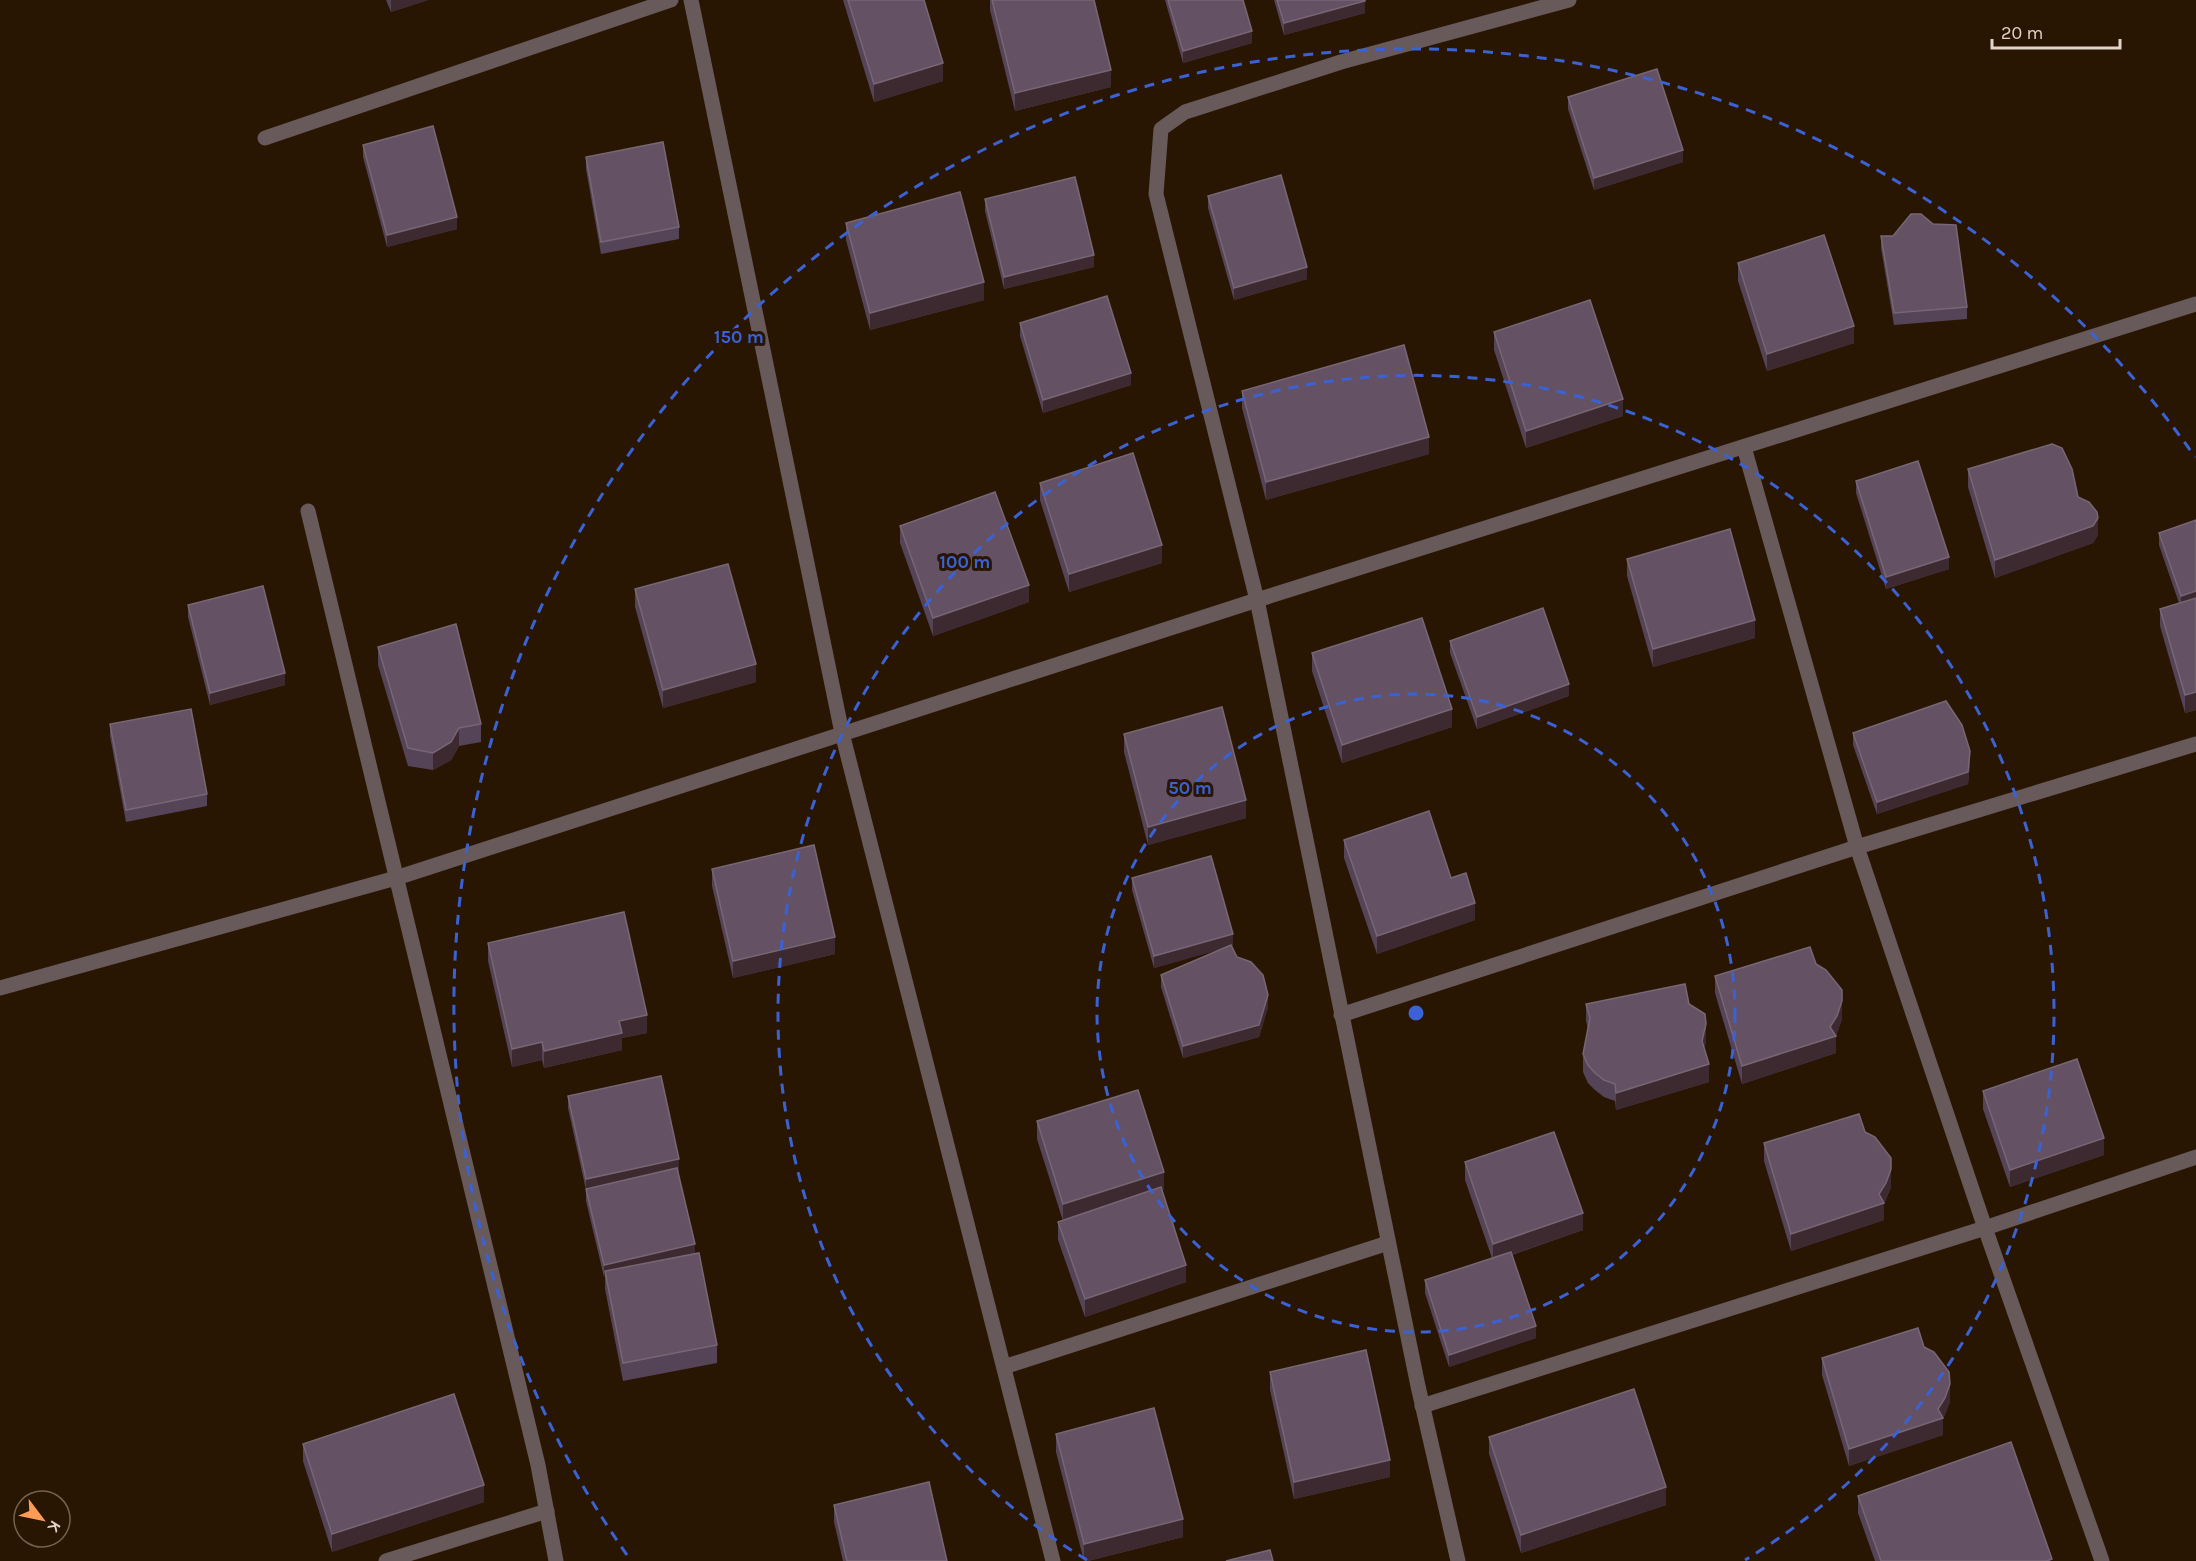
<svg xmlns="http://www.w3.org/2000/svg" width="2196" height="1561" viewBox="0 0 2196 1561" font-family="Karla,sans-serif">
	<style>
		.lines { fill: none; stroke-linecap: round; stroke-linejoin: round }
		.minor { stroke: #68595a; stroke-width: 15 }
		.wall { fill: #554358 }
		.shaded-wall { fill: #3d2a31 }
		.building { fill: #645264; stroke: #776674; stroke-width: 1.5 }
		.ring { fill: none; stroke: #3a62d5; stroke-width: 3; stroke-dasharray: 10 8 }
		.centre { fill: #3a62d5; stroke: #291602; stroke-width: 3 }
		.ring-label { font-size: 18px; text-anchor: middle; font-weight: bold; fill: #3a62d5; stroke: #291602; stroke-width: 6; stroke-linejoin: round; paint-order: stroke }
	</style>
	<rect width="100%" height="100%" fill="#291602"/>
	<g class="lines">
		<g class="minor">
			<path d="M 691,0 L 842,733 L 1053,1561"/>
			<path d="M 265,138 L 671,0"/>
			<path d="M 1744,447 L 1857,847 L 1985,1228 L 2102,1561"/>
			<path d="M 308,511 L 538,1465 L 556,1561"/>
			<path d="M 0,988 L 396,878 L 1257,600 L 2196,304"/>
			<path d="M 1341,1015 L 1857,847 L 2196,744"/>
			<path d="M 1004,1367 L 1388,1243"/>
			<path d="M 1422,1406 L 1985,1228 L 2196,1157"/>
			<path d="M 386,1561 L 547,1511"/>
			<path d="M 1458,1561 L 1418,1386 L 1257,600 L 1156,194 L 1161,129 L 1185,112 L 1341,62 L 1569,0"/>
		</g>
	</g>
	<g class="wall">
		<path d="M 386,0 L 428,0 L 391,12 Z"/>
		<path d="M 843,0 L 924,0 L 943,81 L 874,102 Z"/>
		<path d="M 990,0 L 1094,0 L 1111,87 L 1015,111 L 990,10 Z"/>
		<path d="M 1165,0 L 1243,0 L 1252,43 L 1183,63 Z"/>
		<path d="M 1274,0 L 1365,0 L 1365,13 L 1284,35 Z"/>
		<path d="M 1568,97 L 1683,162 L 1594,190 L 1568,109 Z"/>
		<path d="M 363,145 L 457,229 L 387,247 L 363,157 Z"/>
		<path d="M 586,157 L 679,227 L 679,239 L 601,254 L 586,169 Z"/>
		<path d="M 1208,196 L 1307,279 L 1234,300 L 1208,208 Z"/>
		<path d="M 985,199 L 1094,267 L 1004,289 L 985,211 Z"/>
		<path d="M 846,223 L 984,300 L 870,330 L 846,240 Z"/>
		<path d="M 1881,236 L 1967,307 L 1967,319 L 1894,325 L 1881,248 Z"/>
		<path d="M 1738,263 L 1854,343 L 1767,371 L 1738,281 Z"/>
		<path d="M 1020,323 L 1131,385 L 1043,413 L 1020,336 Z"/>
		<path d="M 1494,332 L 1623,416 L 1526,448 L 1494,350 Z"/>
		<path d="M 1242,391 L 1429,454 L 1266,500 L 1242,408 Z"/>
		<path d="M 1968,469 L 2078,497 L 2098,535 L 2093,543 L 1995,578 L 1968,487 Z"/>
		<path d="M 1856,481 L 1949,569 L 1886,589 L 1856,493 Z"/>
		<path d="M 1040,483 L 1162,563 L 1069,592 L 1040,500 Z"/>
		<path d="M 2196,520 L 2196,710 L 2185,713 L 2160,626 L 2160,609 L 2179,603 L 2159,545 L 2159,533 Z"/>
		<path d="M 900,526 L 1029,602 L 933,636 L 900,543 Z"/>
		<path d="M 1627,559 L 1755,638 L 1653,667 L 1627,576 Z"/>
		<path d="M 635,589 L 756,682 L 663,708 L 635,607 Z"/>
		<path d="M 188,605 L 285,685 L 210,705 L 188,617 Z"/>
		<path d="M 1450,641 L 1569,696 L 1477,729 L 1450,653 Z"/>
		<path d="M 378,647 L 481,724 L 481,742 L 459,746 L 451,760 L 433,770 L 408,766 L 378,665 Z"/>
		<path d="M 1312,653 L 1452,727 L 1342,763 L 1312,671 Z"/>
		<path d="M 110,724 L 207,794 L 207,806 L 126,822 L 110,736 Z"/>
		<path d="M 1853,733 L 1970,763 L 1968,784 L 1877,814 L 1853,745 Z"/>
		<path d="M 1124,734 L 1246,818 L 1148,845 L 1124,752 Z"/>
		<path d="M 1344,840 L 1475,920 L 1377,954 L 1344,858 Z"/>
		<path d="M 712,869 L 835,954 L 733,978 L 712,886 Z"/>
		<path d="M 1132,878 L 1233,946 L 1232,946 L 1237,957 L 1268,1007 L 1259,1037 L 1183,1058 L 1161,987 L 1161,975 L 1221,949 L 1154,968 L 1132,890 Z"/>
		<path d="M 488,943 L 647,1033 L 622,1038 L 622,1050 L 544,1068 L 542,1060 L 512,1067 L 488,961 Z"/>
		<path d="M 1816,964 L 1842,1019 L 1836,1036 L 1836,1053 L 1742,1084 L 1715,993 L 1715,976 Z"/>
		<path d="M 1586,1004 L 1689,1004 L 1706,1042 L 1704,1048 L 1709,1082 L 1616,1110 L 1615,1101 L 1604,1097 L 1595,1090 L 1588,1083 L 1583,1072 L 1583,1054 L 1588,1029 L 1586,1021 Z"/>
		<path d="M 1983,1091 L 2104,1155 L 2010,1187 L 1983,1109 Z"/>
		<path d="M 568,1096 L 679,1171 L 678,1171 L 695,1254 L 717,1345 L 717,1363 L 623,1381 L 605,1289 L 605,1276 L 604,1277 L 586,1201 L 586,1190 L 568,1108 Z"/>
		<path d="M 1037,1121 L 1164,1189 L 1161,1190 L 1186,1282 L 1085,1317 L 1058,1240 L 1058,1222 L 1063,1221 L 1037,1139 Z"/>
		<path d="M 1865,1132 L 1891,1187 L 1884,1204 L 1884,1220 L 1791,1251 L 1764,1161 L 1764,1143 Z"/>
		<path d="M 1465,1162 L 1583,1230 L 1512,1255 L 1536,1338 L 1449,1367 L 1425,1293 L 1425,1280 L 1492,1258 L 1465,1180 Z"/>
		<path d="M 1924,1347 L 1950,1402 L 1943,1419 L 1943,1435 L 1849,1466 L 1822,1375 L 1822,1358 Z"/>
		<path d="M 1270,1372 L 1390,1477 L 1294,1499 L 1270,1390 Z"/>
		<path d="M 1056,1434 L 1183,1537 L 1088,1561 L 1084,1561 L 1056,1452 Z"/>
		<path d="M 1489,1437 L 1666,1505 L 1521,1553 L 1489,1454 Z"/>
		<path d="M 303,1444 L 484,1502 L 332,1552 L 303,1461 Z"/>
		<path d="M 1858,1496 L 2052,1561 L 1875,1561 L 1858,1513 Z"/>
		<path d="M 834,1505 L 947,1561 L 843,1561 L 834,1522 Z"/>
	</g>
	<g class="shaded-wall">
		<path d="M 391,0 L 428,0 L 391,12 Z"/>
		<path d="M 1365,1 L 1365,13 L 1284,35 L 1284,23 Z"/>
		<path d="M 1252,31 L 1252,43 L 1183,63 L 1183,51 Z"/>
		<path d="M 943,63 L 943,81 L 874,102 L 874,84 Z"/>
		<path d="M 1111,70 L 1111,87 L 1015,111 L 1015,93 Z"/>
		<path d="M 1683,150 L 1683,162 L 1594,190 L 1594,178 Z"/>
		<path d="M 457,217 L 457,229 L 387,247 L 387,235 Z"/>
		<path d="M 1094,255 L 1094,267 L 1004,289 L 1004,277 Z"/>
		<path d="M 1307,267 L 1307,279 L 1234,300 L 1234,288 Z"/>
		<path d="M 984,282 L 984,300 L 870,330 L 870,313 Z"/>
		<path d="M 1854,326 L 1854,343 L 1767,371 L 1767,354 Z"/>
		<path d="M 1131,373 L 1131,385 L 1043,413 L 1043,400 Z"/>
		<path d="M 1623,399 L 1623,416 L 1526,448 L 1526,431 Z"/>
		<path d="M 1429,437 L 1429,454 L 1266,500 L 1266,482 Z"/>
		<path d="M 2098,518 L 2098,535 L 2093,543 L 1995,578 L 1995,560 Z"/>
		<path d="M 1162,545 L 1162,563 L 1069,592 L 1069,574 Z"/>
		<path d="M 1949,557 L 1949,569 L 1886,589 L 1886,577 Z"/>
		<path d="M 1029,585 L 1029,602 L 933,636 L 933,618 Z"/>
		<path d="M 2196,591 L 2196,603 L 2181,608 L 2181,596 Z"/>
		<path d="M 1755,620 L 1755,638 L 1653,667 L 1653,649 Z"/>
		<path d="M 756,664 L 756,682 L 663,708 L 663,690 Z"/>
		<path d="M 285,673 L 285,685 L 210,705 L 210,693 Z"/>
		<path d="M 1569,684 L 1569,696 L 1477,729 L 1477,717 Z"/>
		<path d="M 2196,692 L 2196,710 L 2185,713 L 2185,695 Z"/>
		<path d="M 1452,709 L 1452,727 L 1342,763 L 1342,745 Z"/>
		<path d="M 459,728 L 459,746 L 451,760 L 433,770 L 433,753 Z"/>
		<path d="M 1970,751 L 1970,763 L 1968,784 L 1877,814 L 1877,802 Z"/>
		<path d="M 1246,800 L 1246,818 L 1148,845 L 1148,827 Z"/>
		<path d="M 1475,903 L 1475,920 L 1377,954 L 1377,936 Z"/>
		<path d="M 1233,934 L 1233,946 L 1154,968 L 1154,956 Z"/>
		<path d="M 835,937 L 835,954 L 733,978 L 733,961 Z"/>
		<path d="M 1842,990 L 1842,1019 L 1836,1036 L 1836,1053 L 1742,1084 L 1742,1066 Z"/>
		<path d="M 1268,995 L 1268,1007 L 1259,1037 L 1183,1058 L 1183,1046 Z"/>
		<path d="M 647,1015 L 647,1033 L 622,1038 L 622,1050 L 544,1068 L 544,1051 L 619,1021 Z"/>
		<path d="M 1706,1024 L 1706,1042 L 1702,1058 L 1702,1041 Z"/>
		<path d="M 542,1042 L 542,1060 L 512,1067 L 512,1049 Z"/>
		<path d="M 1709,1064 L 1709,1082 L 1616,1110 L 1616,1093 Z"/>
		<path d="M 2104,1138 L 2104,1155 L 2010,1187 L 2010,1170 Z"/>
		<path d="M 1891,1158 L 1891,1187 L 1884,1204 L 1884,1220 L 1791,1251 L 1791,1234 L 1879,1194 Z"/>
		<path d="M 679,1159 L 679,1171 L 586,1191 L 586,1179 Z"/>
		<path d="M 1164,1172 L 1164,1189 L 1063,1222 L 1063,1204 Z"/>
		<path d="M 1583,1213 L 1583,1230 L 1493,1261 L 1493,1244 Z"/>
		<path d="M 695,1244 L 695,1256 L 605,1271 L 605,1276 L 604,1277 L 604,1265 Z"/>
		<path d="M 1186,1265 L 1186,1282 L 1085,1317 L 1085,1299 Z"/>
		<path d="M 1536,1326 L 1536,1338 L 1449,1367 L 1449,1355 Z"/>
		<path d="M 1950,1384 L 1950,1402 L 1943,1419 L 1943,1435 L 1849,1466 L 1849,1449 L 1938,1409 Z"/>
		<path d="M 1390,1460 L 1390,1477 L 1294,1499 L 1294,1482 Z"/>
		<path d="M 484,1485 L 484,1502 L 332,1552 L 332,1534 Z"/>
		<path d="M 1666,1487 L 1666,1505 L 1521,1553 L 1521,1535 Z"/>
		<path d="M 1183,1519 L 1183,1537 L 1088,1561 L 1084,1561 L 1084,1544 Z"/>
	</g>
	<g class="building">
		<path d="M 848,0 L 924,0 L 943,63 L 874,84 Z"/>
		<path d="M 992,0 L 1094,0 L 1111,70 L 1015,93 Z"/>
		<path d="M 1168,0 L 1243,0 L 1252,31 L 1183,51 Z"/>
		<path d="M 1277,0 L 1365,0 L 1365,1 L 1284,23 Z"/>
		<path d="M 1657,69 L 1683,150 L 1594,178 L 1568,97 Z"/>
		<path d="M 433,126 L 457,217 L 387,235 L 363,145 Z"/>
		<path d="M 663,142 L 679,227 L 601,242 L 586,157 Z"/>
		<path d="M 1281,175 L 1307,267 L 1234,288 L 1208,196 Z"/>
		<path d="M 1075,177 L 1094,255 L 1004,277 L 985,199 Z"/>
		<path d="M 960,192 L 984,282 L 870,313 L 846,223 Z"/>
		<path d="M 1911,214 L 1921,214 L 1933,224 L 1956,225 L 1967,307 L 1894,313 L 1881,236 L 1893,236 Z"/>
		<path d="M 1824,235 L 1854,326 L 1767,354 L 1738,263 Z"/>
		<path d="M 1107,296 L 1131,373 L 1043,400 L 1020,323 Z"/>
		<path d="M 1590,300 L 1623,399 L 1526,431 L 1494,332 Z"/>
		<path d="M 1404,345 L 1429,437 L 1266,482 L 1242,391 Z"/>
		<path d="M 2052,444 L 2062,448 L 2072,469 L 2078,497 L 2089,502 L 2097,512 L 2098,518 L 2093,526 L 1995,560 L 1968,469 Z"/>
		<path d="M 1133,453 L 1162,545 L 1069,574 L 1040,483 Z"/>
		<path d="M 1918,461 L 1949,557 L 1886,577 L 1856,481 Z"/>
		<path d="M 995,492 L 1029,585 L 933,618 L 900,526 Z"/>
		<path d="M 2196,520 L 2196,591 L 2181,596 L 2159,533 Z"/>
		<path d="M 1730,529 L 1755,620 L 1653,649 L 1627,559 Z"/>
		<path d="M 728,564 L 756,664 L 663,690 L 635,589 Z"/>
		<path d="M 263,586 L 285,673 L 210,693 L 188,605 Z"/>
		<path d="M 2196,598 L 2196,692 L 2185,695 L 2160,609 Z"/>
		<path d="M 1543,608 L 1569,684 L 1477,717 L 1450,641 Z"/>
		<path d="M 1422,618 L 1452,709 L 1342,745 L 1312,653 Z"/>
		<path d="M 456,624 L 481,724 L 459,728 L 451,742 L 433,753 L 408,748 L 378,647 Z"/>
		<path d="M 1946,701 L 1962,725 L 1970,751 L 1968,772 L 1877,802 L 1853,733 Z"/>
		<path d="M 1222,707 L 1246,800 L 1148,827 L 1124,734 Z"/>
		<path d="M 191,709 L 207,794 L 126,810 L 110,724 Z"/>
		<path d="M 1429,811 L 1451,878 L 1466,873 L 1475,903 L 1377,936 L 1344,840 Z"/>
		<path d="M 814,845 L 835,937 L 733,961 L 712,869 Z"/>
		<path d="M 1211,856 L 1233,934 L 1154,956 L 1132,878 Z"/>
		<path d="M 624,912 L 647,1015 L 619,1021 L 622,1033 L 544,1051 L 542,1042 L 512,1049 L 488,943 Z"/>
		<path d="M 1231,945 L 1237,957 L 1251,962 L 1263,975 L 1268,995 L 1259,1025 L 1183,1046 L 1161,975 Z"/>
		<path d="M 1810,947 L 1816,964 L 1826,970 L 1842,990 L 1842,1001 L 1837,1016 L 1830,1027 L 1836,1036 L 1742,1066 L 1715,976 Z"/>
		<path d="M 1685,984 L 1689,1004 L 1705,1014 L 1706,1024 L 1702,1041 L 1709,1064 L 1616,1093 L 1615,1084 L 1604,1080 L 1595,1073 L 1588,1065 L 1583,1054 L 1590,1018 L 1586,1004 Z"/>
		<path d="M 2077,1059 L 2104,1138 L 2010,1170 L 1983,1091 Z"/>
		<path d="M 661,1076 L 679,1159 L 586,1179 L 568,1096 Z"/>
		<path d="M 1138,1090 L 1164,1172 L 1063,1204 L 1037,1121 Z"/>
		<path d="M 1859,1114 L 1865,1132 L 1875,1137 L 1891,1158 L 1891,1169 L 1886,1183 L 1879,1194 L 1884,1203 L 1791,1234 L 1764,1143 Z"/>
		<path d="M 1554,1132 L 1583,1213 L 1493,1244 L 1465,1162 Z"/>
		<path d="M 677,1168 L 695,1244 L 604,1265 L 586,1189 Z"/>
		<path d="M 1161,1187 L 1186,1265 L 1085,1299 L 1058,1222 Z"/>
		<path d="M 1511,1252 L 1536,1326 L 1449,1355 L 1425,1280 Z"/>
		<path d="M 699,1253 L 717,1345 L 623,1363 L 605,1271 Z"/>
		<path d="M 1918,1328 L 1924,1347 L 1934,1352 L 1949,1372 L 1950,1384 L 1945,1398 L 1938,1409 L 1943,1418 L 1849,1449 L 1822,1358 Z"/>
		<path d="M 1366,1350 L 1390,1460 L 1294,1482 L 1270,1372 Z"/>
		<path d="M 1634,1389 L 1666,1487 L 1521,1535 L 1489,1437 Z"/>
		<path d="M 454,1394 L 484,1485 L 332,1534 L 303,1444 Z"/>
		<path d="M 1154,1408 L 1183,1519 L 1084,1544 L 1056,1434 Z"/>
		<path d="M 2011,1442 L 2052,1559 L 2046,1561 L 1881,1561 L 1858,1496 Z"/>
		<path d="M 929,1482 L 947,1561 L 847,1561 L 834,1505 Z"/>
		<path d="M 1270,1550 L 1273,1561 L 1226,1561 Z"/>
	</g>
	<g class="ring">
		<circle cx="1416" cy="1013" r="319"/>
		<path d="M1087 1560A638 638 0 1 1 1745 1560"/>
		<path d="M627 1555A957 957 0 0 1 2195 457"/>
	</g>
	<circle cx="1416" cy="1013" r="9" class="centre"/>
	<g class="ring-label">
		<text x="739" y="343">150 m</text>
		<text x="965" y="568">100 m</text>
		<text x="1190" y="794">50 m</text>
	</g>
	<g transform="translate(42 1519) rotate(122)"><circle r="28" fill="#291602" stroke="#736251" stroke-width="1.5"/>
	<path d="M0-4.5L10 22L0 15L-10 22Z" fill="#fd9c56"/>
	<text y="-9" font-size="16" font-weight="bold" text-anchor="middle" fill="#e1d3c7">K</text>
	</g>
	<path d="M1992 39v9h128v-9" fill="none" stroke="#e1d3c7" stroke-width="3"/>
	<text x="2001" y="39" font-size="18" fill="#e1d3c7" stroke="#291602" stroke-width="4.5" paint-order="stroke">20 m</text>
</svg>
